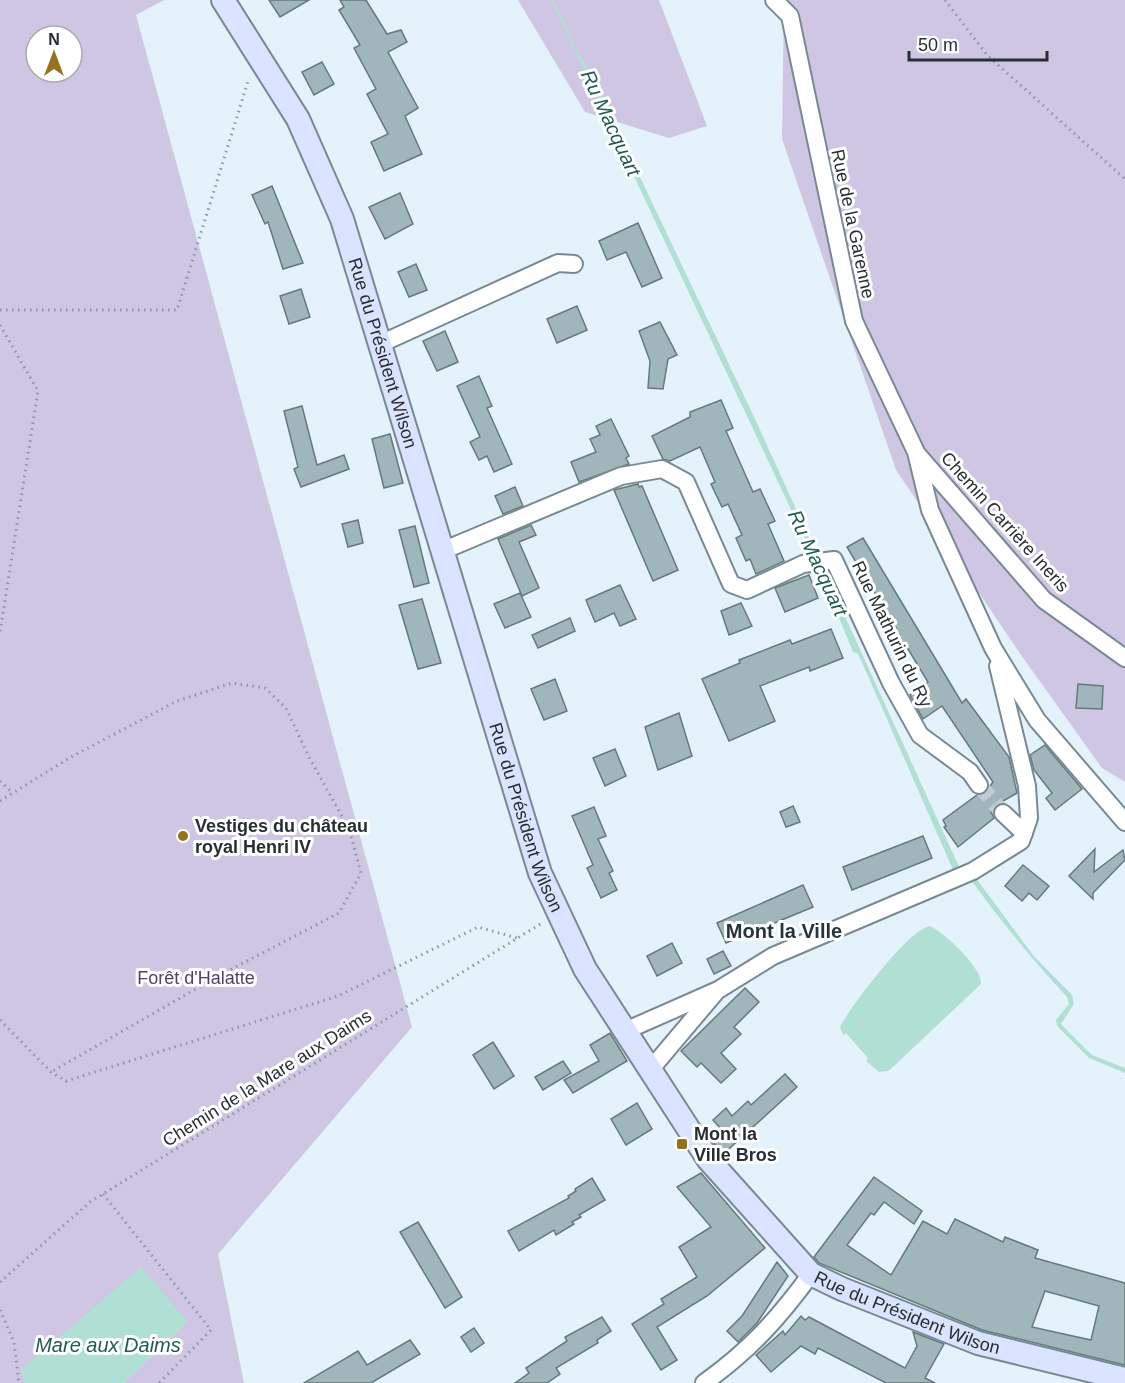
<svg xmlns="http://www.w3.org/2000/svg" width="1125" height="1383" viewBox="0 0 1125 1383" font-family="Helvetica,sans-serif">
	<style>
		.green { fill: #cfc6e3; fill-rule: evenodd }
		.water { fill: #b0dfd3 }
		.building { fill: #a0b6ba; stroke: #657a7d; stroke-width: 1.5; fill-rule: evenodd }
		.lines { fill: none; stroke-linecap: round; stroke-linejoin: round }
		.street-tunnel { stroke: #becbd4; stroke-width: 16; stroke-dasharray: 16 8; stroke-linecap: butt }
		.street-casing { stroke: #798994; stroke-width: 20 }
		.secondary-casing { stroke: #798994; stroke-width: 26 }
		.path { stroke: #8d979f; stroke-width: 3; stroke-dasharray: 1.5 4.5; stroke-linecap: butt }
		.street { stroke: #fff; stroke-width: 16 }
		.secondary { stroke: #dae3ff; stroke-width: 22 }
		.poi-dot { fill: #95721b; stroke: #fff; stroke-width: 2 }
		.labels { text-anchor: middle; stroke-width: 6; stroke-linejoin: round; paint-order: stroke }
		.street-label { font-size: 18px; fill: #272e32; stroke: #fff }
		.poi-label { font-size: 18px; font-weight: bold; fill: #272e32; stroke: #fff; text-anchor: start }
		.park-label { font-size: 18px; fill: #503e6f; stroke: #fff }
		.water-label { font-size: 20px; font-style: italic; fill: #1f5c50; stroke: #fff }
		.neighbourhood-label { font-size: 20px; font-weight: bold; fill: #26343d; stroke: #fff }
	</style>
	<rect width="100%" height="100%" fill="#e4f2fc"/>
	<g class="green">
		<path d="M 0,0 L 164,0 L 136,15 L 412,1027 L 218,1254 L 244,1383 L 124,1383 L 188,1322 L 21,1369 L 25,1383 L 0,1383 ZM 36,36 L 72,36 L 72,72 L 36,72 Z"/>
		<path d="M 518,0 L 659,0 L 707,126 L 669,138 L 585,112 Z"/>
		<path d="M 784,0 L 1125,0 L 1125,782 L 1102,768 L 1021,655 L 896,470 L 782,139 Z"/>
	</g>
	<g class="water">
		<path d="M 551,0 L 554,0 L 573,43 L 591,74 L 755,419 L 961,871 L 954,872 L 868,676 L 858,654 L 853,652 L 820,571 Z"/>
		<path d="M 975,877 L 1033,955 L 1072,995 L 1074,1004 L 1061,1024 L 1092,1055 L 1125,1068 L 1125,1073 L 1089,1058 L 1057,1026 L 1056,1020 L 1069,1004 L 1067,997 C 1032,960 1001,921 971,880 Z"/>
		<path d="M 930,926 C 945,933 983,969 981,984 L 896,1064 L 888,1071 L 879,1072 L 866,1061 L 868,1058 L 846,1033 L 843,1035 L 840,1027 C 851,1006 909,929 930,926 Z"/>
		<path d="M 141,1267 L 188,1322 L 124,1383 L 25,1383 L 21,1370 Z"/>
	</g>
	<g class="building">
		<path d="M 269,0 L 309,0 L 280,17 Z"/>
		<path d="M 340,0 L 366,0 L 387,34 L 401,30 L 407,42 L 388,52 L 418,108 L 405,116 L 422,154 L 384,171 L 371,142 L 388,134 L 367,94 L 376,89 L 354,48 L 360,45 L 339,10 L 344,7 Z"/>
		<path d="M 322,62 L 334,84 L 314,95 L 302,72 Z"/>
		<path d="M 272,186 L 303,263 L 283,269 L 268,222 L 265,224 L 252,195 Z"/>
		<path d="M 400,193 L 413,224 L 385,239 L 369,207 Z"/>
		<path d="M 638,223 L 662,278 L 642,287 L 626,252 L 607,260 L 599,241 Z"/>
		<path d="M 416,264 L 427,290 L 409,297 L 398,272 Z"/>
		<path d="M 301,289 L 310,317 L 289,324 L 280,296 Z"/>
		<path d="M 577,306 L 587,330 L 557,343 L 547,319 Z"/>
		<path d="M 660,322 L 677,355 L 668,359 L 663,389 L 648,388 L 650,361 L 639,331 Z"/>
		<path d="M 445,331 L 458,362 L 437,371 L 423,341 Z"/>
		<path d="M 479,376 L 492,406 L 487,408 L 512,464 L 494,472 L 487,456 L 479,460 L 470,442 L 480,437 L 457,386 Z"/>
		<path d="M 721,400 L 733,428 L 726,431 L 753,492 L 760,489 L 775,521 L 768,524 L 784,561 L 756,574 L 750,559 L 746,561 L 736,538 L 742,535 L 728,504 L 722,507 L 711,484 L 715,482 L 700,447 L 670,461 L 663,459 L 652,436 L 690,417 L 690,412 Z"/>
		<path d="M 302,406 L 317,465 L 344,455 L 349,469 L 301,487 L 294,469 L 298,467 L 284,411 Z"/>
		<path d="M 611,419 L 629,456 L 626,458 L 629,464 L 579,482 L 571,462 L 596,452 L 590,439 L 600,435 L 596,426 Z"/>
		<path d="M 390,434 L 403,483 L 384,488 L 372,439 Z"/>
		<path d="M 638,484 L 639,487 L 642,486 L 678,570 L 653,581 L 614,490 Z"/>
		<path d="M 515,487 L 523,506 L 503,514 L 495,496 Z"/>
		<path d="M 358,520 L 363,543 L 348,547 L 342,524 Z"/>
		<path d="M 531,525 L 536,535 L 519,542 L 539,588 L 522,596 L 498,539 Z"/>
		<path d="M 415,526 L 429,583 L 414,587 L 399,530 Z"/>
		<path d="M 863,538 L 962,703 L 966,699 L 1009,757 L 1017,793 L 996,805 L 991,812 L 994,818 L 958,847 L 944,827 L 946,826 L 943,820 L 977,795 L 985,793 L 993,782 L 942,706 L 923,719 L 910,695 L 928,682 L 905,644 L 900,646 L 891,631 L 896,628 L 870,585 L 865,588 L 855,572 L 860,569 L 847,547 Z"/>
		<path d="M 809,575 L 818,598 L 785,612 L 775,588 Z"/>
		<path d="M 620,585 L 636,619 L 620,626 L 614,613 L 595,622 L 586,600 Z"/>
		<path d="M 520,593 L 531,617 L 505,628 L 494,604 Z"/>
		<path d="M 422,599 L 441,663 L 418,669 L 399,605 Z"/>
		<path d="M 741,603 L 752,626 L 729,635 L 721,611 Z"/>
		<path d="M 570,618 L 575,631 L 538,648 L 532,635 Z"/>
		<path d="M 831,629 L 843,658 L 810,671 L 809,667 L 760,686 L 775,721 L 729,741 L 702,679 L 740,663 L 739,660 L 790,640 L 792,644 Z"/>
		<path d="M 555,679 L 567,711 L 544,720 L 531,689 Z"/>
		<path d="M 1078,684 L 1103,686 L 1102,709 L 1076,708 Z"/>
		<path d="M 679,713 L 692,756 L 658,770 L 645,727 Z"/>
		<path d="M 1045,745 L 1082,789 L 1055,810 L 1046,798 L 1052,793 L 1034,770 L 1030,755 Z"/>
		<path d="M 615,749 L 626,776 L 605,786 L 593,758 Z"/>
		<path d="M 793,806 L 800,822 L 786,827 L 780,812 Z"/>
		<path d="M 594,807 L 606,836 L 598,839 L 613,871 L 609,873 L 617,890 L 601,898 L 587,868 L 593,865 L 572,816 Z"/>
		<path d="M 923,836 L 932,858 L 852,890 L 843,867 Z"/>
		<path d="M 1095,849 L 1094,872 L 1123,850 L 1125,860 L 1093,893 L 1093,899 L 1069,876 Z"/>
		<path d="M 1023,865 L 1049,886 L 1037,900 L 1029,893 L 1022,901 L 1005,886 Z"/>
		<path d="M 803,885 L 813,907 L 726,943 L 717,923 Z"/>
		<path d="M 672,943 L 682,963 L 657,976 L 647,956 Z"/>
		<path d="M 723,951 L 731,966 L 714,974 L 707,959 Z"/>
		<path d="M 745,988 L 759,1002 L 734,1027 L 741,1034 L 721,1053 L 736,1069 L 721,1083 L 701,1063 L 697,1067 L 681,1051 Z"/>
		<path d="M 610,1033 L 627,1061 L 573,1093 L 564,1080 L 599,1061 L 590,1045 Z"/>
		<path d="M 493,1042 L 514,1076 L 494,1089 L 473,1055 Z"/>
		<path d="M 563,1061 L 571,1073 L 543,1090 L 535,1077 Z"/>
		<path d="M 785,1074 L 797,1087 L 722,1155 L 712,1140 L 722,1130 L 713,1120 L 726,1108 L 732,1116 L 748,1101 L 751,1105 Z"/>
		<path d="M 637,1103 L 652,1129 L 626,1145 L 611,1119 Z"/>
		<path d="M 701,1173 L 765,1248 L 707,1296 L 657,1327 L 677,1360 L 661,1370 L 632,1324 L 664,1304 L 661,1299 L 697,1277 L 679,1247 L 711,1227 L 677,1187 Z"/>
		<path d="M 874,1177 L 922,1211 L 914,1224 L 884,1202 L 874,1215 L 871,1213 L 847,1245 L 891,1275 L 923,1221 L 947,1234 L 955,1219 L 1003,1242 L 1005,1237 L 1038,1250 L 1035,1258 L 1125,1283 L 1125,1365 L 982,1330 L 819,1263 L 814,1257 ZM 1045,1291 L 1099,1306 L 1091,1340 L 1032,1327 Z"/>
		<path d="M 592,1178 L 605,1200 L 579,1215 L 581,1217 L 572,1222 L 574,1224 L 556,1235 L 554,1230 L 519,1251 L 508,1231 L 569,1198 L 568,1196 L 576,1191 L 575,1189 Z"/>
		<path d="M 418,1222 L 462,1297 L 445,1308 L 400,1232 Z"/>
		<path d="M 777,1262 L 788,1276 L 757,1323 L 738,1342 L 727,1331 L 742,1316 Z"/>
		<path d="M 801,1316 L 805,1320 L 809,1317 L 905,1368 L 917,1346 L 913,1332 L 944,1344 L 925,1378 L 935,1383 L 886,1383 L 818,1348 L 815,1354 L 801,1346 L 771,1372 L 756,1355 L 783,1331 L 785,1335 Z"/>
		<path d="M 602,1317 L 611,1331 L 597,1340 L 598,1343 L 556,1368 L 560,1374 L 547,1383 L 515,1383 L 529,1373 L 526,1368 L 567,1341 L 565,1337 Z"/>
		<path d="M 474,1328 L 484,1343 L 471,1352 L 461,1337 Z"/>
		<path d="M 410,1340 L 420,1354 L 371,1383 L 304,1383 L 358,1351 L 367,1365 Z"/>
	</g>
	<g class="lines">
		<path class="street-tunnel" d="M 979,785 L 1003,813"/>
		<defs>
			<g id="street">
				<path d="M 774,0 L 790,16 L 854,321 L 916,452 L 930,510 L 993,648 L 1037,720 L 1125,822"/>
				<path d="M 380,344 L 558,263 L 574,264"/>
				<path d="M 918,455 L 1044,600 L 1125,658"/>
				<path d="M 442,551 L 621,476 L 662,469 L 686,482 L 731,584 L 747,590 L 803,564 L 834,560 L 891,683 L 920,735 L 970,772 L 979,785"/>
				<path d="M 1003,813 L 1024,833"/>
				<path d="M 625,1031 L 718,990 L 773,956 L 973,871 L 1021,841 L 1029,818 L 1027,786 L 998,666"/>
				<path d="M 650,1070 L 715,993"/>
				<path d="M 704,1383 C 750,1350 778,1319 811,1274"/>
			</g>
			<g id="secondary">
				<path id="s1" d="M 223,0 L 298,119 L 342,219 L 540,873 L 585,969 L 708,1159 L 811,1274 L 842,1289 L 978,1343 L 1125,1379"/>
			</g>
		</defs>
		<use href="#street" class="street-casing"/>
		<use href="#secondary" class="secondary-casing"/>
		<g class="path">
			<path d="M 945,0 L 987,55 L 1125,179"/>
			<path d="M 0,310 L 177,310 L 249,78"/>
			<path d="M 0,325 L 38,391 L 0,632"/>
			<path d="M 0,781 L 13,793"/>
			<path d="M 0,801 L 71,757 L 177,701 L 232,683 L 265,688 L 286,708 L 309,757 L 349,829 L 361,873 L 339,913 L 222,974 L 51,1072"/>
			<path d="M 0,1020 L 51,1072 L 66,1081 L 338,996 L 478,927 L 517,938"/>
			<path d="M 103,1194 L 211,1330 L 159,1383"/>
			<path d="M 0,1282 L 90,1202 L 542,923"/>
			<path d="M 0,1310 L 14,1342 L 19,1383"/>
		</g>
		<use href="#street" class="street"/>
		<use href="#secondary" class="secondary"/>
	</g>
	<g class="poi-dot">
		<circle cx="183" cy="836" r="6"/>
		<rect x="676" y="1138" width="12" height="12" rx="3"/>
	</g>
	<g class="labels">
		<g class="street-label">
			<text transform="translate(853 224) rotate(78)" y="6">Rue de la Garenne</text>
			<text dy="6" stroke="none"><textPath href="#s1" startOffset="390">Rue du Président Wilson</textPath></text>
			<text transform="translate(1005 522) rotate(48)" y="6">Chemin Carrière Ineris</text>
			<text transform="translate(892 634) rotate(64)" y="6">Rue Mathurin du Ry</text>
			<text dy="6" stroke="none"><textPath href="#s1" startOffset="876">Rue du Président Wilson</textPath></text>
			<text transform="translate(267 1078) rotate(-32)" y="6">Chemin de la Mare aux Daims</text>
			<text dy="6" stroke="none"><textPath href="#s1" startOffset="1524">Rue du Président Wilson</textPath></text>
		</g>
		<g class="poi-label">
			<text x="195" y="832">Vestiges du château<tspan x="195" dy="21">royal Henri IV</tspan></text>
			<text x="694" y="1140">Mont la<tspan x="694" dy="21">Ville Bros</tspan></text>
		</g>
		<g class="park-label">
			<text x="196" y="984">Forêt d'Halatte</text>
		</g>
		<g class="water-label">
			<text transform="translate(611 123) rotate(65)" y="7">Ru Macquart</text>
			<text transform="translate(818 563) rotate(65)" y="7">Ru Macquart</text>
			<text x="108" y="1352">Mare aux Daims</text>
		</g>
		<g class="neighbourhood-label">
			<text x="784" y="938">Mont la Ville</text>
		</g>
	</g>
	<g transform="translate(54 54)"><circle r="28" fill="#ffffff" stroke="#a9abad" stroke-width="1.5"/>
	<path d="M0-4.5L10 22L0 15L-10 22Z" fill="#95721b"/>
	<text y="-9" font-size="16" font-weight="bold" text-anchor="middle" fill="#272e32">N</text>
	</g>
	<path d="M909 51v9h138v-9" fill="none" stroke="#272e32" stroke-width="3"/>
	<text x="918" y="51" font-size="18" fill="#272e32" stroke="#ffffff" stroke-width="4.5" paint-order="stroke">50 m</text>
</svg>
